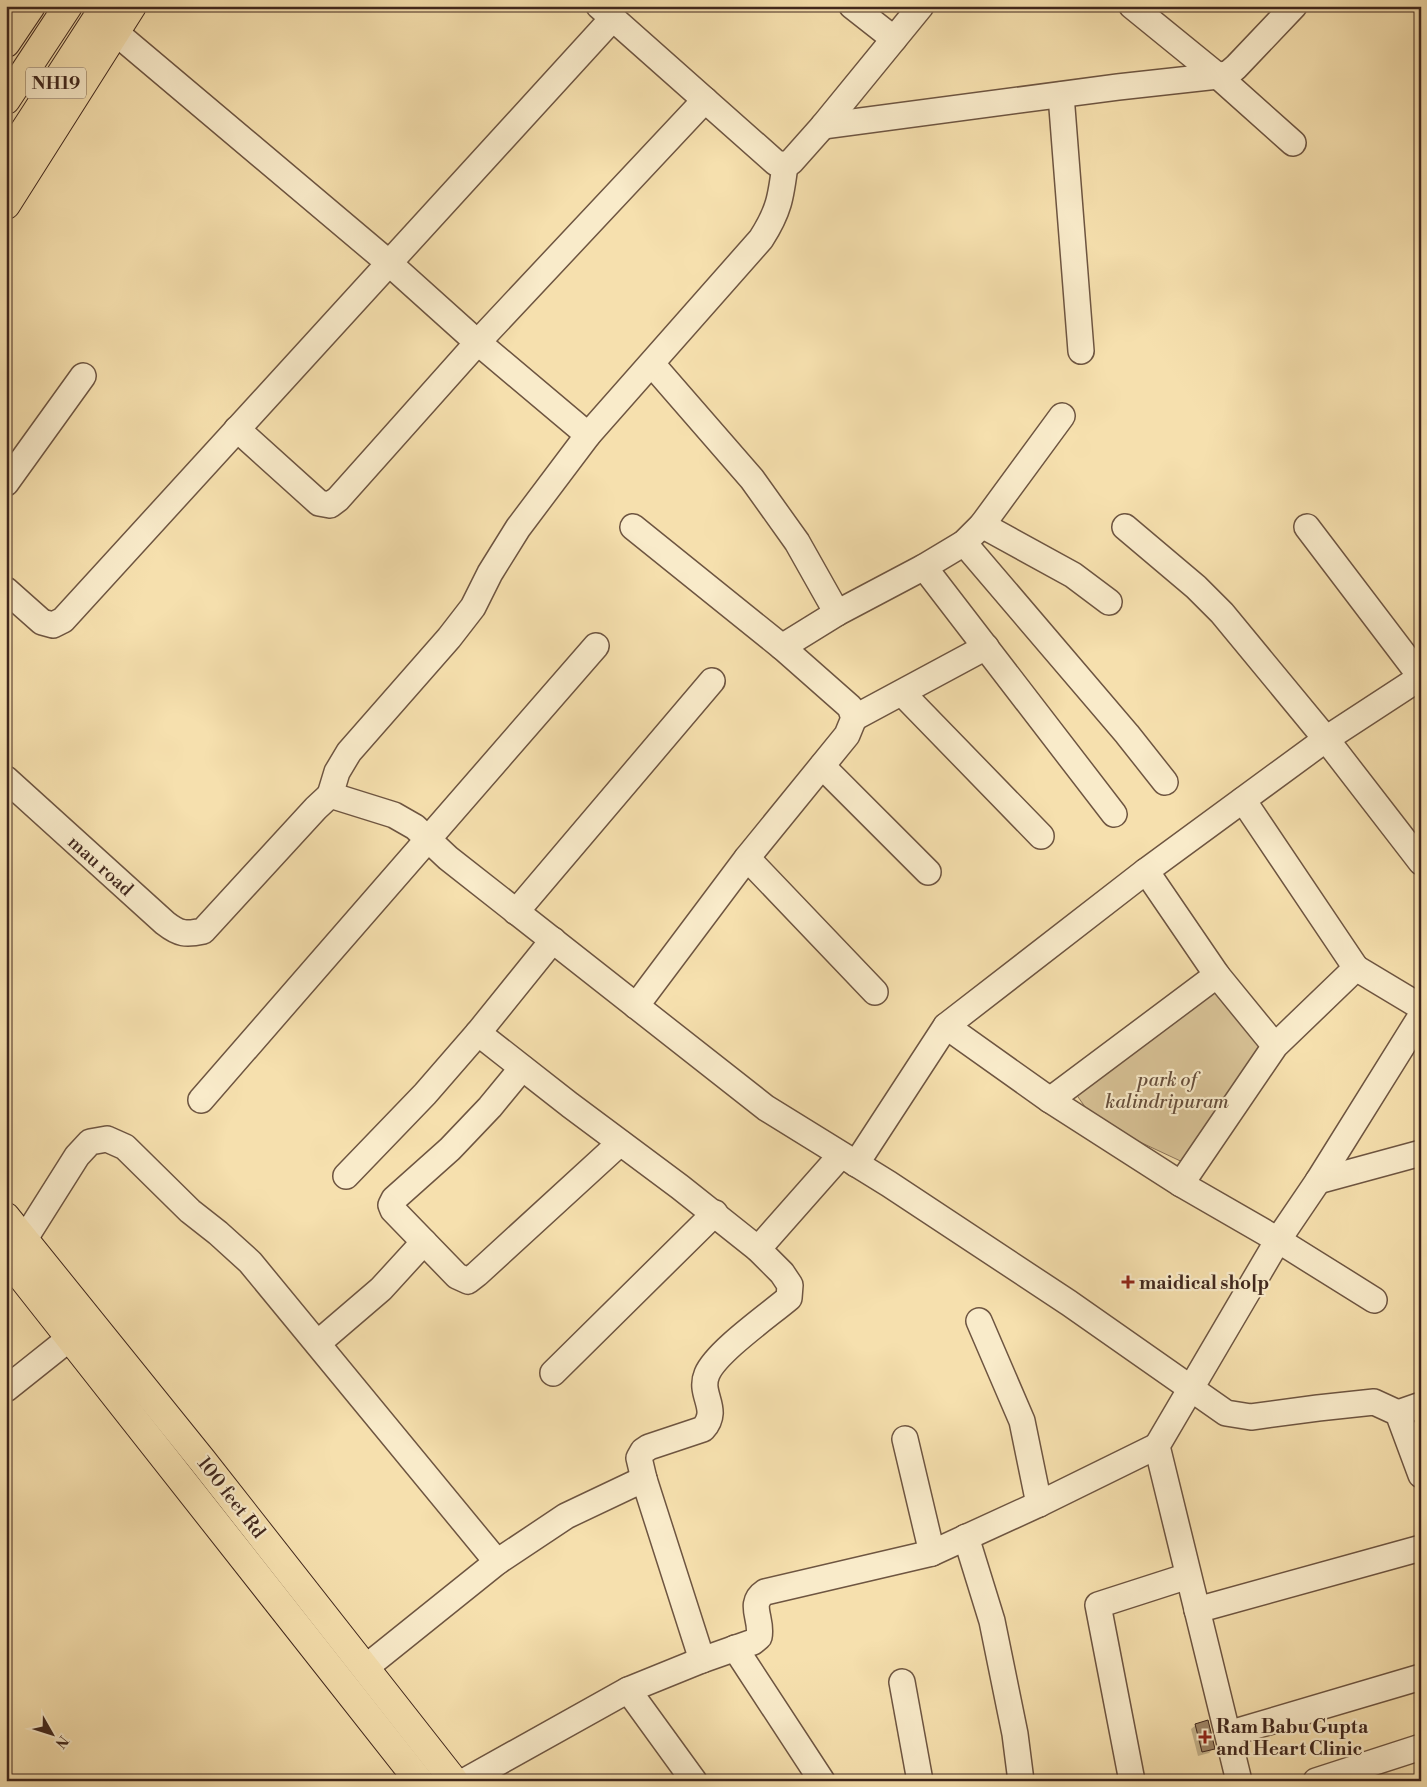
<svg xmlns="http://www.w3.org/2000/svg" width="1427" height="1787" viewBox="0 0 1427 1787" font-family="'Libre Bodoni',serif">
	<style>
		.green { fill: #d7c195; stroke: #8c7459 }
		.shadow { fill: #0003 }
		.building { fill: #9f8768; stroke: #40271d }
		.lines { fill: none; stroke-linecap: round; stroke-linejoin: round }
		.minor-casing { stroke: #6e5541; stroke-width: 28 }
		.major-casing { stroke: #40271d; stroke-width: 30 }
		.highway-casing { stroke: #40271d; stroke-width: 30 }
		.minor { stroke: #f9ebca; stroke-width: 25 }
		.major { stroke: #f6e0ae; stroke-width: 28 }
		.highway { stroke: #f6e0ae; stroke-width: 28 }
		.poi-dot { fill: #8f2418; stroke: #f9ebca; stroke-width: 2 }
		.labels { text-anchor: middle; stroke-width: 4.5; stroke-linejoin: round; paint-order: stroke }
		.shield { fill: #f9ebca; stroke: #786251; stroke-width: 1 }
		.shield-label { font-size: 18px; font-weight: bold; fill: #40271d }
		.street-label { font-size: 19px; fill: #40271d; stroke: #f9ebca }
		.park-label { font-size: 19px; font-style: italic; fill: #664e3b; stroke: #f9ebca }
		.poi-label { font-size: 19px; font-weight: bold; fill: #40271d; stroke: #f9ebca; text-anchor: start }
	</style>
	<rect width="100%" height="100%" fill="#f6e0ae"/>
	<filter id="stains"><feTurbulence type="fractalNoise" baseFrequency=".004" numOctaves="4"/><feColorMatrix values="0 0 0 0 .2 0 0 0 0 .09 0 0 0 0 .02 0 0 0 .5 -.17"/></filter>
	<radialGradient id="worn" r=".72"><stop offset=".6" stop-color="#630" stop-opacity="0"/><stop offset="1" stop-color="#630" stop-opacity=".3"/></radialGradient>
	<path class="green" d="M 1211,986 L 1265,1050 L 1189,1165 L 1095,1121 L 1071,1087 Z"/>
	<path class="shadow" d="M 1196,1725 L 1213,1748 L 1209,1753 L 1198,1756 L 1191,1729 Z"/>
	<path class="building" d="M 1208,1720 L 1215,1749 L 1202,1752 L 1195,1724 Z"/>
	<g class="lines">
		<defs>
			<g id="minor">
				<path d="M 599,6 L 776,163 L 785,165 L 791,162 L 823,126 L 921,6"/>
				<path d="M 852,6 L 894,39"/>
				<path d="M 1132,6 L 1218,76 L 1293,143"/>
				<path d="M 115,32 L 389,263 L 468,334 L 588,435"/>
				<path d="M 1061,95 L 1081,351"/>
				<path d="M 823,126 L 1118,87 L 1218,76 L 1229,73 L 1236,67 L 1294,6"/>
				<path d="M 237,429 L 319,503 L 330,505 L 338,499 L 478,342 L 705,100"/>
				<path d="M 6,483 L 83,376"/>
				<path d="M 982,525 L 1073,575 L 1109,602"/>
				<path d="M 633,527 L 782,647 L 837,613 L 797,542 L 752,479 L 652,364"/>
				<path d="M 1125,527 L 1196,587 L 1222,613 L 1326,739 L 1421,862"/>
				<path d="M 1307,527 L 1421,677"/>
				<path d="M 964,543 L 1127,734 L 1165,782"/>
				<path d="M 924,567 L 1114,814"/>
				<path d="M 6,590 L 42,622 L 53,625 L 63,620 L 613,18"/>
				<path d="M 837,613 L 924,567 L 964,543 L 982,525 L 1062,416"/>
				<path d="M 902,693 L 1041,836"/>
				<path d="M 854,718 L 986,647"/>
				<path d="M 822,766 L 928,872"/>
				<path d="M 6,779 L 165,923 C 179,934 186,935 203,931 L 316,808 L 330,795 L 394,815 L 415,827 L 448,858 L 766,1108 L 889,1184 L 1069,1303 L 1226,1413 L 1251,1417 L 1318,1408 L 1374,1402 L 1398,1413 L 1421,1475"/>
				<path d="M 330,795 L 337,772 L 349,752 L 449,638 L 473,607 L 490,573 L 518,528 L 588,435 L 761,239 C 779,211 781,197 785,165"/>
				<path d="M 1243,800 L 1356,968"/>
				<path d="M 747,858 L 875,992"/>
				<path d="M 1146,871 L 1217,975"/>
				<path d="M 516,912 L 712,681"/>
				<path d="M 636,1006 L 747,858 L 847,735 L 854,718 L 850,707 L 782,647"/>
				<path d="M 946,1026 L 1050,1100"/>
				<path d="M 478,1033 L 570,1105 L 680,1187 L 758,1249 L 782,1273 L 790,1285 L 789,1298 C 769,1315 716,1352 707,1374 C 698,1395 721,1409 703,1429 L 649,1447 L 643,1451 L 639,1458 L 644,1479"/>
				<path d="M 1275,1046 L 1217,975 L 1050,1100 L 1181,1184 L 1275,1046 L 1356,968 L 1421,1007"/>
				<path d="M 522,1068 L 490,1107 L 450,1149 L 394,1199 L 391,1205 L 393,1210 L 457,1276 L 468,1281 L 477,1274 L 620,1143"/>
				<path d="M 201,1100 L 596,646"/>
				<path d="M 856,1164 L 946,1026 L 1146,871 L 1326,739 L 1421,677"/>
				<path d="M 346,1176 L 425,1094 L 478,1033 L 553,940"/>
				<path d="M 1318,1181 L 1421,1153"/>
				<path d="M 1181,1184 L 1278,1240 L 1374,1300"/>
				<path d="M 24,1240 L 77,1156 L 90,1142 L 107,1139 L 125,1147 L 190,1211 L 218,1233 L 250,1262 L 497,1562"/>
				<path d="M 758,1249 L 841,1155"/>
				<path d="M 979,1321 L 1022,1421 L 1039,1504"/>
				<path d="M 318,1343 L 381,1289 L 424,1242"/>
				<path d="M 553,1373 L 715,1213"/>
				<path d="M 6,1389 L 70,1338"/>
				<path d="M 1398,1413 L 1421,1405"/>
				<path d="M 905,1439 L 932,1553"/>
				<path d="M 966,1537 L 992,1621 L 1015,1734 L 1021,1781"/>
				<path d="M 1197,1610 L 1421,1548"/>
				<path d="M 735,1648 L 822,1781"/>
				<path d="M 365,1668 L 497,1562 L 566,1516 L 644,1479 L 702,1660"/>
				<path d="M 902,1682 L 920,1781"/>
				<path d="M 628,1690 L 694,1781"/>
				<path d="M 1228,1734 L 1421,1677"/>
				<path d="M 465,1781 L 628,1690 L 702,1660 L 753,1642 L 759,1637 C 763,1619 747,1604 765,1592 L 932,1553 L 1039,1504 L 1157,1446"/>
				<path d="M 1132,1781 L 1098,1605 L 1188,1576"/>
				<path d="M 1239,1781 L 1157,1446 L 1278,1240 L 1318,1181 L 1421,1016"/>
				<path d="M 1316,1781 L 1421,1747"/>
			</g>
			<g id="major">
				<path d="M 6,43 L 31,6"/>
				<path d="M 6,205 L 132,6"/>
				<path d="M 6,1217 L 202,1460 L 454,1781"/>
				<path d="M 6,1257 L 419,1781"/>
			</g>
			<g id="highway">
				<path d="M 6,100 L 68,6"/>
				<path d="M 6,159 L 105,6"/>
			</g>
		</defs>
		<use href="#minor" class="minor-casing"/>
		<use href="#major" class="major-casing"/>
		<use href="#highway" class="highway-casing"/>
		<use href="#minor" class="minor"/>
		<use href="#major" class="major"/>
		<use href="#highway" class="highway"/>
	</g>
	<g class="poi-dot">
		<path d="M1125.5 1274.5h5v5h5v5h-5v5h-5v-5h-5v-5h5z"/>
		<path d="M1202.5 1729.5h5v5h5v5h-5v5h-5v-5h-5v-5h5z"/>
	</g>
	<g class="labels">
		<rect class="shield" x="26" y="67.5" width="60" height="31" rx="4"/>
		<g class="shield-label">
			<text x="56" y="89">NH19</text>
		</g>
		<g class="street-label">
			<text transform="translate(101 865) rotate(42)" y="7">mau road</text>
			<text transform="translate(232 1497) rotate(52)" y="7">100 feet Rd</text>
		</g>
		<g class="park-label">
			<text x="1167" y="1086">park of<tspan x="1167" dy="22">kalindripuram</tspan></text>
		</g>
		<g class="poi-label">
			<text x="1139" y="1289">maidical sho[p</text>
			<text x="1216" y="1733">Ram Babu Gupta<tspan x="1216" dy="22">and Heart Clinic</tspan></text>
		</g>
	</g>
	<rect width="1427" height="1787" fill="none" stroke="#f6e0ae" stroke-width="25"/>
	<rect x="8" y="8" width="1412" height="1772" fill="none" stroke="#40271d" stroke-width="2.5"/>
	<rect x="12" y="12" width="1402" height="1762" fill="none" stroke="#40271d"/>
	<g transform="translate(52 1734) rotate(129)" stroke="#f9ebca" stroke-width="4" paint-order="stroke">
	<path d="M0-4L9 19L0 12L-9 19Z" fill="#40271d"/>
	<text y="-8" font-size="14" font-weight="bold" text-anchor="middle" fill="#40271d">N</text>
	</g>
	<rect width="100%" height="100%" filter="url(#stains)"/>
	<rect width="100%" height="100%" fill="url(#worn)"/>
</svg>
